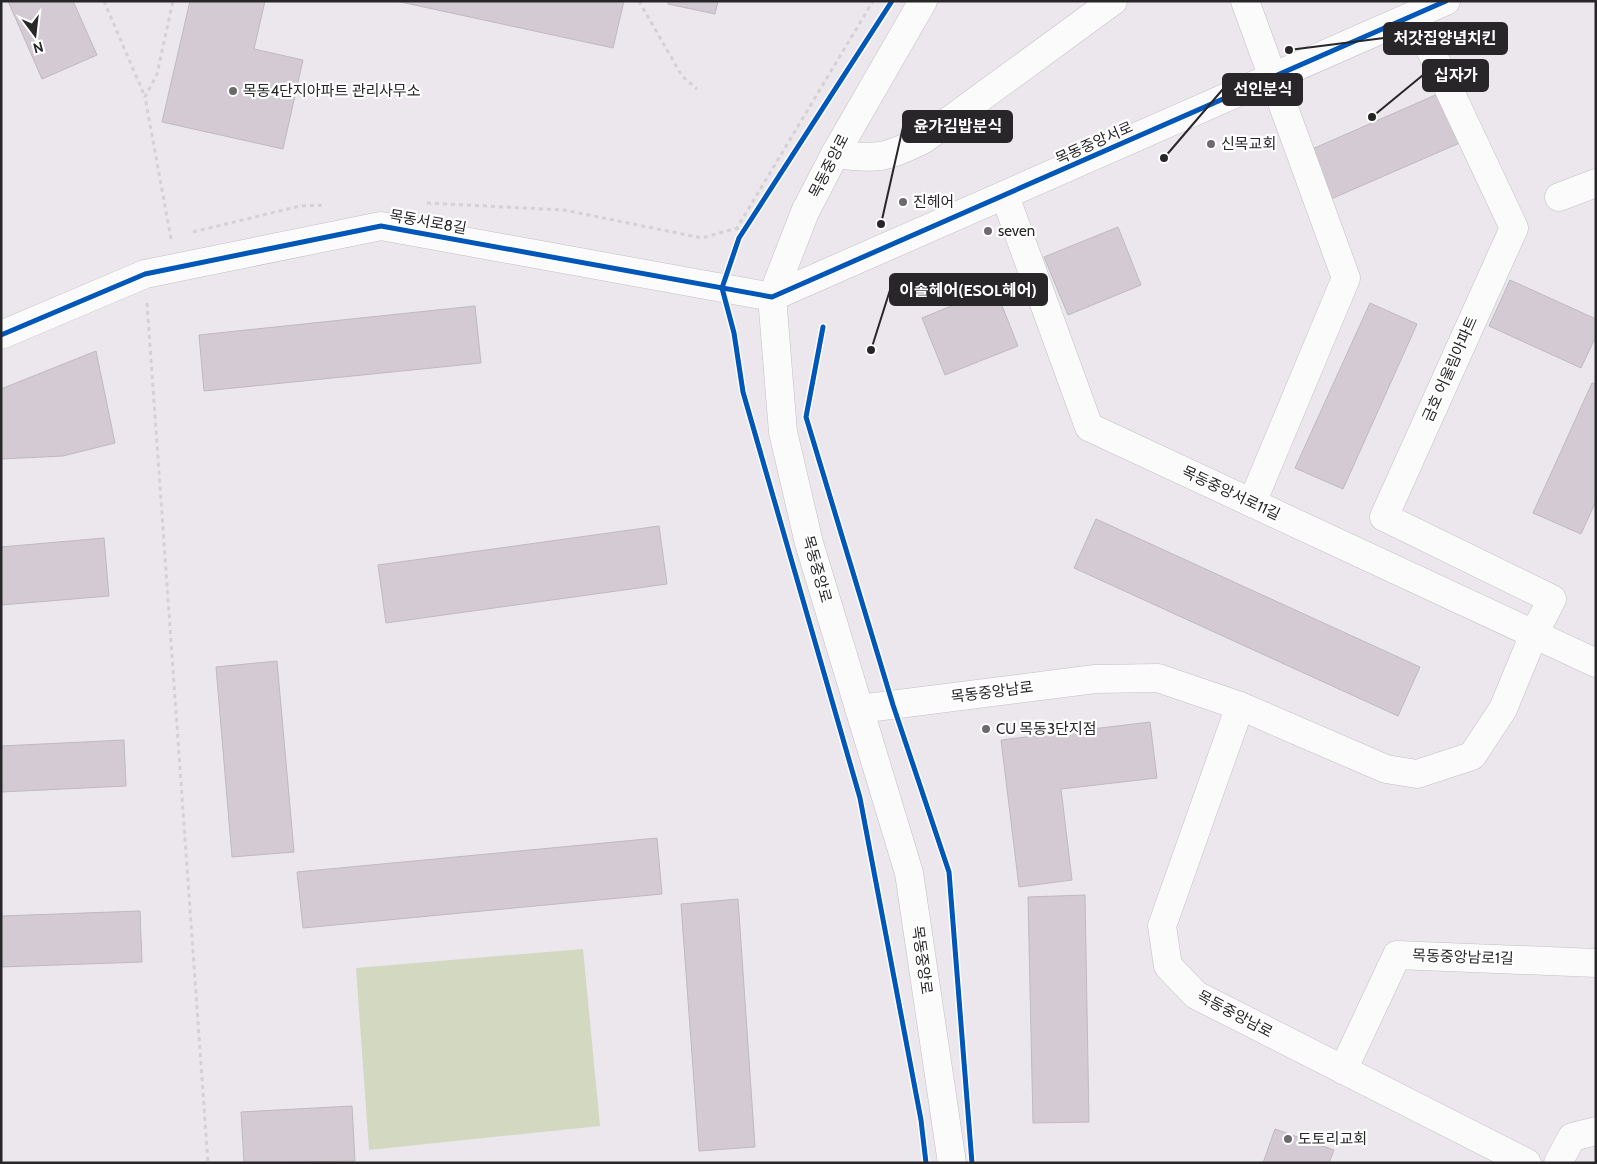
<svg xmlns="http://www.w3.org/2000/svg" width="1597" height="1164" viewBox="0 0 1597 1164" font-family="Cabin,'Noto Sans KR',sans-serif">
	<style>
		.green { fill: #d3d8c1 }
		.building { fill: #d4cad4; stroke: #bebabe }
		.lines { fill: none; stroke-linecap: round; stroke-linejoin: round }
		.minor-casing { stroke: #c2bfc3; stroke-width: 29 }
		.major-casing { stroke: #c2bfc3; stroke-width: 29 }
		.path { stroke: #d2d2d3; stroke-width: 3; stroke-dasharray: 4 4; stroke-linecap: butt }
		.minor { stroke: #fcfbfc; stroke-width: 28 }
		.major { stroke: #fcfbfc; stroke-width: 28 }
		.cycleway-casing { stroke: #fff; stroke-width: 8 }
		.cycleway { stroke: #0057b8; stroke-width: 5 }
		.poi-dot { fill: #6d6a6e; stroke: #fff; stroke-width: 2 }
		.labels { text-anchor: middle; stroke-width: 4.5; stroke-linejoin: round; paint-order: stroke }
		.poi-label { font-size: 15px; fill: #29262a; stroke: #fff; text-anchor: start }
		.street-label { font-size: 15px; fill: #29262a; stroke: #fff }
		.leader { fill: none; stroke: #29262a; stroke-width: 2 }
		.callout-dot { fill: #29262a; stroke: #fff; stroke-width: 2 }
		.callout { fill: #29262a; stroke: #29262a; stroke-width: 2 }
		.callout-label { font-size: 16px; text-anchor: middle; font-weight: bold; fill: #fff }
	</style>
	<rect width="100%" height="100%" fill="#ece7ed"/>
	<path class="green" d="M 583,949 L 600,1126 L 369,1150 L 356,968 Z"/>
	<g class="building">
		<path d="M 8,1 L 73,1 L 97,55 L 42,79 Z"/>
		<path d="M 190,1 L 265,1 L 254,49 L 303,60 L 283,149 L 162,122 Z"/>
		<path d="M 396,1 L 624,1 L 613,48 Z"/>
		<path d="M 668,1 L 718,1 L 715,14 L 668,4 Z"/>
		<path d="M 1440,93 L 1462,142 L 1331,199 L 1310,150 Z"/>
		<path d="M 1118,227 L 1141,285 L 1068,315 L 1044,257 Z"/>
		<path d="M 1510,280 L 1596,319 L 1596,336 L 1581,368 L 1489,326 Z"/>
		<path d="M 995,288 L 1018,346 L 945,375 L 922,318 Z"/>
		<path d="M 1370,303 L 1417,324 L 1343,489 L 1295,468 Z"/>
		<path d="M 475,306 L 481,363 L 204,391 L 199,335 Z"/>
		<path d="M 96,351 L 115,443 L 63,456 L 1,459 L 1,389 Z"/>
		<path d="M 1592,383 L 1596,384 L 1596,501 L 1581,534 L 1533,513 Z"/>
		<path d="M 1096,519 L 1420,667 L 1398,716 L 1074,568 Z"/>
		<path d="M 659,526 L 667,584 L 386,623 L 378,565 Z"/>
		<path d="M 104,538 L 109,596 L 1,605 L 1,547 Z"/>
		<path d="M 277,661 L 294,852 L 232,857 L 216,667 Z"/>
		<path d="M 1150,722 L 1157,778 L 1061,789 L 1072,880 L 1019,887 L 1001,740 Z"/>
		<path d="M 124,740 L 126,786 L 1,792 L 1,746 Z"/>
		<path d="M 657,838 L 662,894 L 303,928 L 297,872 Z"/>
		<path d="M 1085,895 L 1089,1122 L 1033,1123 L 1028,897 Z"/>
		<path d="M 738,899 L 755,1147 L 699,1151 L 681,904 Z"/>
		<path d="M 140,911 L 142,962 L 1,967 L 1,916 Z"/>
		<path d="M 352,1106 L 355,1161 L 244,1163 L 241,1112 Z"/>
		<path d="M 1275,1129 L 1334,1150 L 1329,1163 L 1263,1163 Z"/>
	</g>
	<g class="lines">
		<defs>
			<g id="minor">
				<path d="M 1245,1 L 1346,278 L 1252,503"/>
				<path d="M 835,154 C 876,160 887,158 924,139 L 1113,1"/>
				<path d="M 1005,196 L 1089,427 L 1596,663"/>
				<path d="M 1559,197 L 1596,183"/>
				<path d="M 1,335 L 145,274 L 381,226 L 772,297 L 1446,1"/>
				<path d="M 1240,706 L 1386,769 L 1417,774 L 1472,756 L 1503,709 L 1534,634 L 1552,599 L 1384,517 L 1514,228 L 1414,15"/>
				<path d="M 859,709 L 1095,679 L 1158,678 L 1240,706 L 1162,926 L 1168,966 L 1196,995 L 1527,1163"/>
				<path d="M 1343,1070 L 1397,955 L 1596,963"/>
				<path d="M 1558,1163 L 1572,1137 L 1596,1131"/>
			</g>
			<path id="major" d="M 923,1 L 835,154 L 805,212 L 772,297 L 783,432 L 809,543 L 909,873 L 952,1163"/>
		</defs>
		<use href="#minor" class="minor-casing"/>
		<use href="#major" class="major-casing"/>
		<g class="path">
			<path d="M 104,1 L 145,97"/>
			<path d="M 639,1 L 682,76 L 697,89"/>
			<path d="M 427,203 L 564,210 L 702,238 L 737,228"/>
			<path d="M 193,232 L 300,206 L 326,205"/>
			<path d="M 739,238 L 737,228 L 873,1"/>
			<path d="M 171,239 L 145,97 L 157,74 L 173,1"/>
			<path d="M 147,303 L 208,1163"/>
		</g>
		<use href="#minor" class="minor"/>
		<use href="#major" class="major"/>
		<defs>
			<g id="cycleway">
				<path d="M 892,1 L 739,238 L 722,288 L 734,333 L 743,392 L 860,798 L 921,1120 L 926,1163"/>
				<path d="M 823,327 L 806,417 L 893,705 L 949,872 L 972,1163"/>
				<path d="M 1,335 L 145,274 L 381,226 L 772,297 L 1446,1"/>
			</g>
		</defs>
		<use href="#cycleway" class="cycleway-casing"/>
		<use href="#cycleway" class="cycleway"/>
	</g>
	<g class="poi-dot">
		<circle cx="233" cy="91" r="5"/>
		<circle cx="1211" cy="144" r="5"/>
		<circle cx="903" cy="202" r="5"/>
		<circle cx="988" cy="231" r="5"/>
		<circle cx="986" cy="729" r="5"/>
		<circle cx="1288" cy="1139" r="5"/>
	</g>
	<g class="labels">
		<g class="poi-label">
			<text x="243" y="96">목동4단지아파트 관리사무소</text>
			<text x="1221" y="149">신목교회</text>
			<text x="913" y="207">진헤어</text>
			<text x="998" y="236">seven</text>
			<text x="996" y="734">CU 목동3단지점</text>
			<text x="1298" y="1144">도토리교회</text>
		</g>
		<g class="street-label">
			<text transform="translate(1094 143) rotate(-24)" y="5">목동중앙서로</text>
			<text transform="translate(829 166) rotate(-63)" y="5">목동중앙로</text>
			<text transform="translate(428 222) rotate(10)" y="5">목동서로8길</text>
			<text transform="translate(1450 369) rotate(-66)" y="5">금호 어울림아파트</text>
			<text transform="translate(1231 493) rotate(25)" y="5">목동중앙서로11길</text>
			<text transform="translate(817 569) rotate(74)" y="5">목동중앙로</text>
			<text transform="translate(992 692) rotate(-7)" y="5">목동중앙남로</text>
			<text transform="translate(1463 957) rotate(2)" y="5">목동중앙남로1길</text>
			<text transform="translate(922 960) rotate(82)" y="5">목동중앙로</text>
			<text transform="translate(1235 1014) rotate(28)" y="5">목동중앙남로</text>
		</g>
	</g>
	<path class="leader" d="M1289 50L1384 38M1372 117L1423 75M1164 158L1223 89M881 224L903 127M871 350L890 290"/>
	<g class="callout-dot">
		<circle cx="1289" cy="50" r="5"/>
		<circle cx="1372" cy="117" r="5"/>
		<circle cx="1164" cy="158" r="5"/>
		<circle cx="881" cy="224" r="5"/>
		<circle cx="871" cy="350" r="5"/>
	</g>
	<g class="callout">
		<rect x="1384" y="23" width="123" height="31" rx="5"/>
		<rect x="1423" y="60" width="65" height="31" rx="5"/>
		<rect x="1223" y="74" width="79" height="31" rx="5"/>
		<rect x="903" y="111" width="109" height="31" rx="5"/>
		<rect x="890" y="274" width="157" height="31" rx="5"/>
	</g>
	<g class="callout-label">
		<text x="1445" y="44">처갓집양념치킨</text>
		<text x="1456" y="81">십자가</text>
		<text x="1263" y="95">선인분식</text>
		<text x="958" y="132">윤가김밥분식</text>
		<text x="968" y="296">이솔헤어(ESOL헤어)</text>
	</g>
	<rect width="1597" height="1164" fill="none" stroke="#29262a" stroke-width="5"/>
	<g transform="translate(35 35) rotate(165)" stroke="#ffffff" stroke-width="4" paint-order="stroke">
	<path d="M0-4L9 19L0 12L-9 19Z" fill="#29262a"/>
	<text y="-8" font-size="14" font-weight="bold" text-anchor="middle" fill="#29262a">N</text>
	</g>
</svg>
